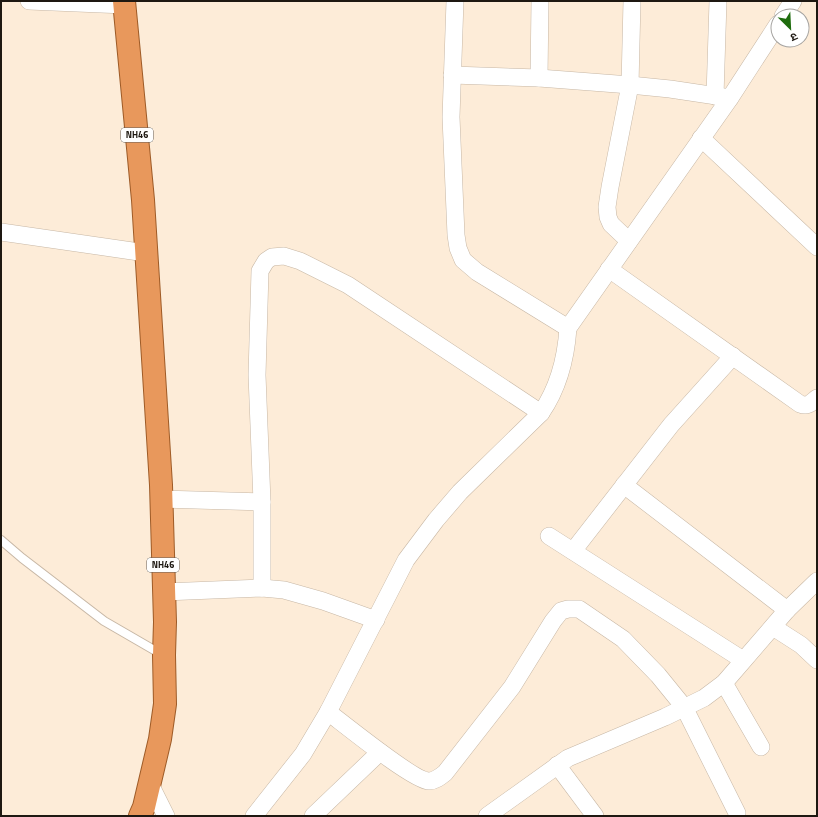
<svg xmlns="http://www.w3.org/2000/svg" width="818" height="817" viewBox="0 0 818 817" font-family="'Titillium Web','Noto Sans Devanagari',sans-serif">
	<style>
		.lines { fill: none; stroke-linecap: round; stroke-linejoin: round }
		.service-casing { stroke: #c7b7a5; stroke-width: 10 }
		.minor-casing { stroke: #c7b7a5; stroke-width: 18 }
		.trunk-casing { stroke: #9e5b27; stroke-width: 24 }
		.service { stroke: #fff; stroke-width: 8 }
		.minor { stroke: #fff; stroke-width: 17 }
		.trunk { stroke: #e8985c; stroke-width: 22 }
		.labels { text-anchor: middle; stroke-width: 3.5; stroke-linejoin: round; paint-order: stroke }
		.shield { fill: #fff; stroke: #625d58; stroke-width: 1 }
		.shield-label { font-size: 9px; font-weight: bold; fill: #1e1811 }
	</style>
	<rect width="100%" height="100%" fill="#fdecd8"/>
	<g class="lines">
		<defs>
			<path id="service" d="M 1,540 L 22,558 L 104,621 L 161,654"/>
			<g id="minor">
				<path d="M 29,1 L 125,5"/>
				<path d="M 455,1 L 451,117 L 456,235 L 458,248 L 463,260 L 477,272 L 568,328"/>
				<path d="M 783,16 L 793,1"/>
				<path d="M 452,75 L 539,78 L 630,85 L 670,89 L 730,98"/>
				<path d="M 539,78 L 540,1"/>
				<path d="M 715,96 L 718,1"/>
				<path d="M 701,138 L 817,247"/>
				<path d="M 1,232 L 146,253"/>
				<path d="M 629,241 L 611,224 L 608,217 L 607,207 L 610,187 L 630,85 L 632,1"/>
				<path d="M 609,269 L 800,404 C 808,407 811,403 817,398"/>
				<path d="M 624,485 L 787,610"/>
				<path d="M 161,499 L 262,502"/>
				<path d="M 549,536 L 743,660"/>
				<path d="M 573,551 L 671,425 L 733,356"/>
				<path d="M 262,588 L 262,502 L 257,375 L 260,271 L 266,261 L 272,257 L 284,256 L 300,261 L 348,285 L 541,413"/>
				<path d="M 164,592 L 262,588 L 284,590 L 323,601 L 376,620"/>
				<path d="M 773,627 L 801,645 L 817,660"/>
				<path d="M 724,683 L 761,747"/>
				<path d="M 328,712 C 344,724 414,781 429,781 C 435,781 440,777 445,773 L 512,687 L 553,621 L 561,611 L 568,609 L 579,609 L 623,639 L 658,675 L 684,707 L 737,813"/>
				<path d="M 557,765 L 595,816"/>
				<path d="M 150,784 L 166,816"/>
				<path d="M 254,816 L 303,754 L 328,712 L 406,560 L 436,520 L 460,492 L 541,413 C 559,387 566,358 568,328 L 730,98 L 778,24"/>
				<path d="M 313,816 L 380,752"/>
				<path d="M 487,816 L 568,758 L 665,717 L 704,698 L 724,683 L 787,610 L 817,581"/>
			</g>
			<path id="trunk" d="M 124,1 L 143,200 L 161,485 L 165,622 L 164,655 L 165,704 L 160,739 L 144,807 L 140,816"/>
		</defs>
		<use href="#service" class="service-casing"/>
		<use href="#minor" class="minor-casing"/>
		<use href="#trunk" class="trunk-casing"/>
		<use href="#service" class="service"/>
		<use href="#minor" class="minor"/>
		<use href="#trunk" class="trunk"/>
	</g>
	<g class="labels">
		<g class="shield">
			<rect x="121" y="128" width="32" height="14" rx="3"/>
			<rect x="147" y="558" width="32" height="14" rx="3"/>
		</g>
		<g class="shield-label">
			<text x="137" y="138">NH46</text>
			<text x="163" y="568">NH46</text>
		</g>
	</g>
	<rect width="818" height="817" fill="none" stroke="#1e1811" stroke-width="4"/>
	<g transform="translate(790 28) rotate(156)"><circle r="19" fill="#ffffff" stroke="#a5a3a0"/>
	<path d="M0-3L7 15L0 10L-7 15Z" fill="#1f6c0e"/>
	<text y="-6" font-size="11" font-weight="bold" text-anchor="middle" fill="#1e1811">उ</text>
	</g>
</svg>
